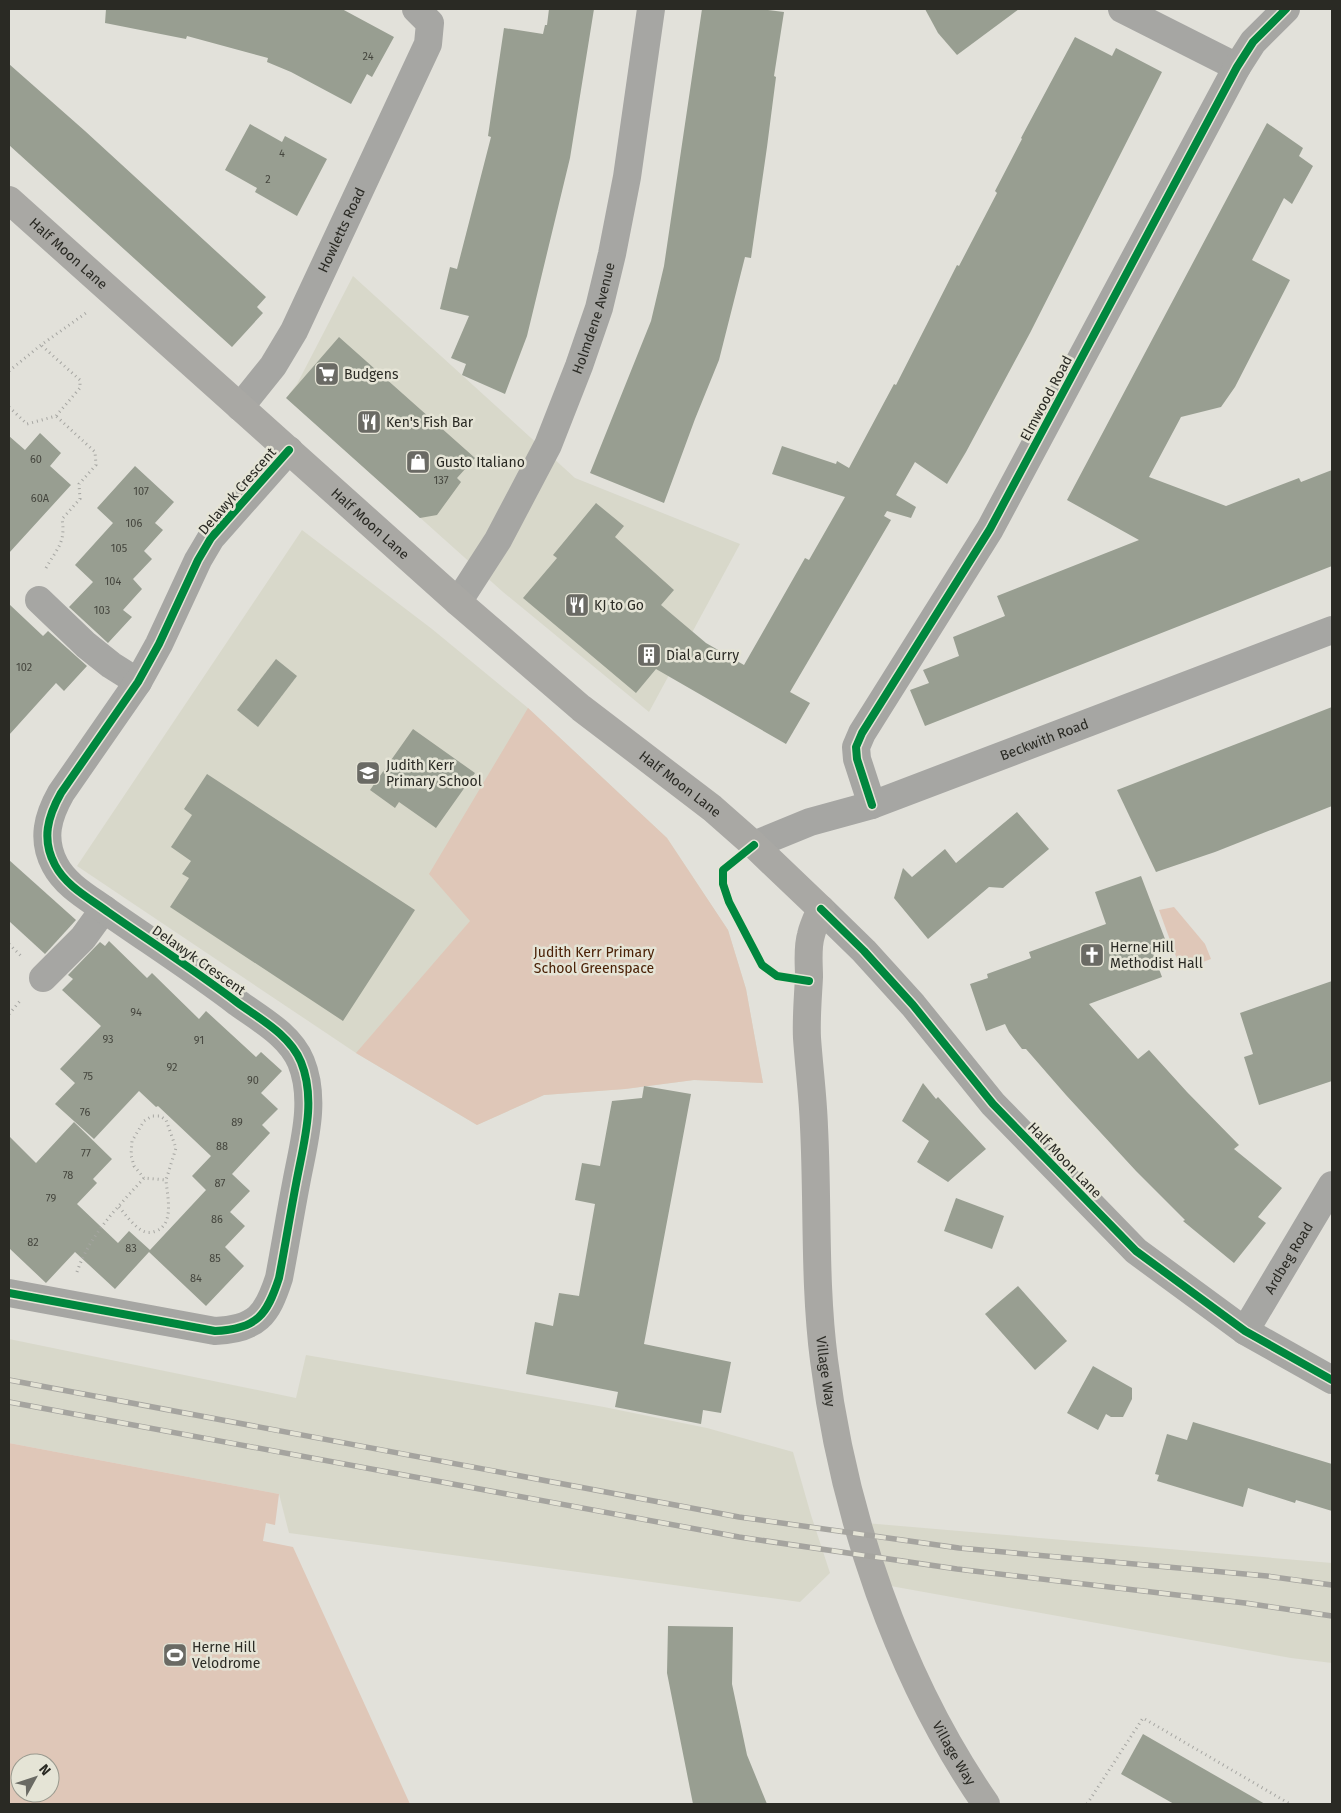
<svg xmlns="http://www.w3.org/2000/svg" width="1341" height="1813" viewBox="0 0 1341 1813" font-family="'Fira Sans',sans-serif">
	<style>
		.built { fill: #d8d8ca }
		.green { fill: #dfc7b8; fill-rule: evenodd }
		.building { fill: #989e91 }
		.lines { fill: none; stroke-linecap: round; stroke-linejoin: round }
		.path { stroke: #a6a6a2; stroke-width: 3; stroke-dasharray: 1 4; stroke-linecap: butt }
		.minor { stroke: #a6a6a3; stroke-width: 28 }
		.major { stroke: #a9a8a4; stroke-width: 28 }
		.rail-casing { stroke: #a5a49f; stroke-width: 5.5 }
		.rail { stroke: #e5e4d6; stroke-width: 4; stroke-dasharray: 11; stroke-linecap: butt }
		.cycleway-casing { stroke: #e5e4d6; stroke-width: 11 }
		.cycleway { stroke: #00873e; stroke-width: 8 }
		.labels { text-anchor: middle; stroke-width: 5; stroke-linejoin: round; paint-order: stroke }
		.number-label { font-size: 11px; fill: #46473f }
		.street-label { font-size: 14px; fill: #2a2a24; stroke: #e5e4d6 }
		.poi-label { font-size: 14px; fill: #2a2a24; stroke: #e5e4d6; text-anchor: start }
		.park-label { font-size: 14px; fill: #4a2005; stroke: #e5e4d6 }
	</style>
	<rect width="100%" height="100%" fill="#e2e1da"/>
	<g class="built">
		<path d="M 353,276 L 575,478 L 740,544 L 649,712 L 503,592 L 291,402 L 289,394 L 297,384 Z"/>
		<path d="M 302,530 L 432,629 L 528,708 L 667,838 L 728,930 L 746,989 L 763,1083 L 694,1080 L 625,1089 L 544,1095 L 477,1125 L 356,1053 L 77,866 Z"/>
		<path d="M 9,1339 L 296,1398 L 306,1355 L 604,1407 L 707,1428 L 793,1452 L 811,1515 L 830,1573 L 800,1602 L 289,1533 L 279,1494 L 9,1443 Z"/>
		<path d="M 842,1521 L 1332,1563 L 1332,1663 L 1291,1658 L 863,1581 Z"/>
	</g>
	<g class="green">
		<path d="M 528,708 L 667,838 L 728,930 L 746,989 L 763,1083 L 694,1080 L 625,1089 L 544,1095 L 477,1125 L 356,1053 L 470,921 L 429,874 Z"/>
		<path d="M 1174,907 L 1205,944 L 1211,959 L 1181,970 L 1159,910 Z"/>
		<path d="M 9,1443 L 279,1494 L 275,1525 L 266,1523 L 263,1541 L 293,1547 L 410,1804 L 9,1804 ZM 20,1763 L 50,1763 L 50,1793 L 20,1793 Z"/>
	</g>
	<g class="building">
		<path d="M 106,9 L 342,9 L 394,37 L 372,77 L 367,74 L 351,104 L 291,72 L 267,62 L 268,58 L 187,36 L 186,39 L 105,23 Z"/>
		<path d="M 549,9 L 594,9 L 570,158 L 527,336 L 505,394 L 462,375 L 466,364 L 451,358 L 469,316 L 440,309 L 450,267 L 457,269 L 491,137 L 488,136 L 504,28 L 543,34 L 545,25 L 547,25 Z"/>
		<path d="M 702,9 L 761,9 L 784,12 L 774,76 L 776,77 L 767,147 L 751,258 L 745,257 L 719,360 L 695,419 L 664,503 L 590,473 L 651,321 L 664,266 Z"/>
		<path d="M 925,9 L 1019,9 L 957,55 L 938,33 Z"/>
		<path d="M 1075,37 L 1112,56 L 1116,48 L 1162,72 L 1030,333 L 966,452 L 947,484 L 915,462 L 896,495 L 916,507 L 911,518 L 887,511 L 884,516 L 891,520 L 790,692 L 810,703 L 786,744 L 656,669 L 636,693 L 523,598 L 557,558 L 553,555 L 596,503 L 624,526 L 615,537 L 674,590 L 661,605 L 706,643 L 744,665 L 805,558 L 809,560 L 845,497 L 772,474 L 782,446 L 836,464 L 837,461 L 849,468 L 894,384 L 896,385 L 957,265 L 959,266 L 997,193 L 995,191 L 1022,139 L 1021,138 Z"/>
		<path d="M 9,64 L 85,131 L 266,297 L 257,307 L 263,313 L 232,347 L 9,145 Z"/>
		<path d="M 1267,123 L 1303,148 L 1299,156 L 1313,166 L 1292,204 L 1284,198 L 1252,260 L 1290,280 L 1235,387 L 1221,407 L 1181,417 L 1149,477 L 1226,506 L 1299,478 L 1301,482 L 1332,470 L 1332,566 L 925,726 L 910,690 L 929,683 L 923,670 L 959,656 L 953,637 L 1005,616 L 997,596 L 1139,540 L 1067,500 Z"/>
		<path d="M 250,124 L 282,142 L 285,136 L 327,159 L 297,216 L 255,192 L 257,188 L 225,170 Z"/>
		<path d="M 339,337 L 475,458 L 457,478 L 461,482 L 437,515 L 420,518 L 286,398 Z"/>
		<path d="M 40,433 L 61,453 L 50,466 L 71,485 L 9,553 L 9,436 L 25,450 Z"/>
		<path d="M 135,466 L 174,502 L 155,523 L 163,530 L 144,551 L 152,559 L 133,579 L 142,589 L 123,610 L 132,617 L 108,643 L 69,607 L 93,582 L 75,565 L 113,523 L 97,508 Z"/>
		<path d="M 9,604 L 43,636 L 48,631 L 87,666 L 64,691 L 56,683 L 9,735 Z"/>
		<path d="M 276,659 L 297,676 L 258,727 L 237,710 Z"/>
		<path d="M 1332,707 L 1332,806 L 1215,852 L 1156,872 L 1117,790 Z"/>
		<path d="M 413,729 L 475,773 L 436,828 L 399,802 L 395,808 L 370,790 Z"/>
		<path d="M 207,774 L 415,910 L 343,1021 L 170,907 L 189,878 L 182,874 L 191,861 L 171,847 L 192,815 L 184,809 Z"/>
		<path d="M 1017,812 L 1049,849 L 1003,888 L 989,887 L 928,939 L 894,898 L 903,868 L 912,877 L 945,849 L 956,863 Z"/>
		<path d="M 9,860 L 76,920 L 45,954 L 9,921 Z"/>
		<path d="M 1141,876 L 1165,939 L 1150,945 L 1162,977 L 1089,1004 L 1138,1059 L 1149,1050 L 1187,1092 L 1239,1145 L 1234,1149 L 1282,1188 L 1258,1217 L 1266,1223 L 1234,1263 L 1183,1221 L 1185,1220 L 1136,1171 L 1066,1095 L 1026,1049 L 1022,1049 L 1009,1032 L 1005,1024 L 986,1031 L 970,984 L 988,978 L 987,974 L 1031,958 L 1029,952 L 1106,924 L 1095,892 Z"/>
		<path d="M 109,941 L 147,978 L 152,973 L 199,1019 L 206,1011 L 256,1057 L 261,1052 L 282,1071 L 261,1093 L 278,1109 L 262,1125 L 270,1133 L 232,1174 L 250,1191 L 230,1212 L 245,1226 L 225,1247 L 244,1266 L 206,1306 L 149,1252 L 115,1289 L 75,1252 L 46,1283 L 9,1248 L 9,1136 L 36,1163 L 74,1122 L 112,1159 L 93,1179 L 97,1183 L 77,1204 L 118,1243 L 129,1231 L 150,1250 L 206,1190 L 192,1176 L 211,1156 L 158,1106 L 156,1107 L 139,1091 L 94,1139 L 55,1104 L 75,1083 L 60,1069 L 101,1026 L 62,990 L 73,979 L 68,975 L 100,942 L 105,946 Z"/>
		<path d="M 1332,981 L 1332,1081 L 1259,1105 L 1244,1057 L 1253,1054 L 1240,1013 Z"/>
		<path d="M 923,1083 L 936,1099 L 938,1097 L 986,1149 L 948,1182 L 917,1162 L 929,1141 L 902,1121 Z"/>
		<path d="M 644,1086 L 691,1094 L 644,1344 L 731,1362 L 721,1413 L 703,1410 L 701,1424 L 615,1407 L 618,1392 L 526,1374 L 535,1322 L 553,1326 L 559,1293 L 579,1296 L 595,1204 L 575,1200 L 582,1163 L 600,1166 L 612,1101 L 642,1098 Z"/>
		<path d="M 956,1198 L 1004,1216 L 992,1249 L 944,1231 Z"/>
		<path d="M 1018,1286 L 1067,1341 L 1035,1370 L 985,1314 Z"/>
		<path d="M 1093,1366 L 1132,1388 L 1132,1399 L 1123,1417 L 1111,1417 L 1106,1414 L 1098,1430 L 1067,1413 Z"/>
		<path d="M 1193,1422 L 1332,1464 L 1332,1511 L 1296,1500 L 1295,1503 L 1248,1488 L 1243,1507 L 1157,1481 L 1159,1475 L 1155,1474 L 1167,1434 L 1187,1440 Z"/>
		<path d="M 668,1626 L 733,1627 L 732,1684 L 747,1755 L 767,1804 L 693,1804 L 667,1673 Z"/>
		<path d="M 1143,1734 L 1265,1804 L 1174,1804 L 1121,1774 Z"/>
	</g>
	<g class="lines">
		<g class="path">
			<path d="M 9,371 L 41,345 L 86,313"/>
			<path d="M 9,407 L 27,424 L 56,416 L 80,388 L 80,380 L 41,345"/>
			<path d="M 46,568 C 57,548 66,543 62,519 L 80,499 L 79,484 L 96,465 L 95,452 L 56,416"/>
			<path d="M 9,944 L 21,956"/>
			<path d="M 9,1014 L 20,1001"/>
			<path d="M 119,1207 C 125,1214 133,1225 141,1230 C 146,1233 151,1233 156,1231 C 175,1224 167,1195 166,1180"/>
			<path d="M 77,1272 C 90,1234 118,1207 144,1178 L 166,1180 L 176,1148 L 166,1120 L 160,1116 L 152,1116 L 144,1121 L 132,1141 L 131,1155 L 134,1166 L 144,1178"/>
			<path d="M 1087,1804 L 1143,1718 L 1290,1804"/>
		</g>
		<g class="minor">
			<path d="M 1122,9 L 1237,67"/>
			<path id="s1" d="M 240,407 L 273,366 L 294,331 L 428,44 L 430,23 L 416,9"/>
			<path d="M 39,600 L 86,645 L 111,665 L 138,682"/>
			<path id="s2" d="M 458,602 L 498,540 L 548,445 L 579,366 L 599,308 L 612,254 L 627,177 L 651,9"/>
			<path d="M 872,805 L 857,759 L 856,747 L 862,733 L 990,529 L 1237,67 L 1253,42 L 1286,9"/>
			<path id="s3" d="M 754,845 L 810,822 L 872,805 L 1332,630"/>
			<path d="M 821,909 L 864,951 L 913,1005 L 993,1104 L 1136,1251 L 1245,1331 L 1332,1380"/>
			<path d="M 43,978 L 83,938 L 104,909"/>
			<path d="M 9,1293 L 215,1331 C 257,1329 267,1315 279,1278 C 285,1247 290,1215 296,1184 C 303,1145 317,1101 301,1062 C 290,1035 260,1019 238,1003 C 196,971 151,942 108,912 C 89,898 66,886 55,865 C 41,839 48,816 61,793 L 138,682 L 159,644 L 198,560 L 211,538 L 289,450"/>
			<path id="s4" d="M 1245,1331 L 1332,1185"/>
		</g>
		<path class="major" id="s5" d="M 9,200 L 458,602 L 581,708 L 712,808 L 754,845 L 821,909 C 817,918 813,926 811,935 C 807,948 809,964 809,977 C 808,997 806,1018 807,1038 C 809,1067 813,1097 814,1127 C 818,1204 814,1283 824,1360 C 843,1513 898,1677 986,1804"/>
		<defs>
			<g id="rail">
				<path d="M 9,1380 L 739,1517 L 959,1548 L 1267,1576 L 1332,1585"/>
				<path d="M 9,1402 L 739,1537 L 957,1569 L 1245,1603 L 1332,1616"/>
			</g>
		</defs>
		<use href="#rail" class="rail-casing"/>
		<use href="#rail" class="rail"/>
		<defs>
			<g id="cycleway">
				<path d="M 872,805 L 857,759 L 856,747 L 862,733 L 990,529 L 1237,67 L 1253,42 L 1286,9"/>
				<path d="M 754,845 L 723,870 L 723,884 L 729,902 L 762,965 L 777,976 L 809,981"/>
				<path d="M 821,909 L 864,951 L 913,1005 L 993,1104 L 1136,1251 L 1245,1331 L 1332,1380"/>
				<path d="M 9,1293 L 215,1331 C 257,1329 267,1315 279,1278 C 285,1247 290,1215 296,1184 C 303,1145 317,1101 301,1062 C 290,1035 260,1019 238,1003 C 196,971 151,942 108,912 C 89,898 66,886 55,865 C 41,839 48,816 61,793 L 138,682 L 159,644 L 198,560 L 211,538 L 289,450"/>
			</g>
		</defs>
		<use href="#cycleway" class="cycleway-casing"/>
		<use href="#cycleway" class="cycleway"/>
	</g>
	<defs>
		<symbol id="supermarket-square" viewBox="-11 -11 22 22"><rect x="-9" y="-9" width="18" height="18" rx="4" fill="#6a6a64" stroke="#e5e4d6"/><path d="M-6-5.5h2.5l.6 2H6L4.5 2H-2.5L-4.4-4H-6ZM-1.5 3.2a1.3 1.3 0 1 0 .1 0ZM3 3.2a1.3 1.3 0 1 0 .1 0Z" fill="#fff"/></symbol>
		<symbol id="restaurant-square" viewBox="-11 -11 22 22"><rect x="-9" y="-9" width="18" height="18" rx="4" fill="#6a6a64" stroke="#e5e4d6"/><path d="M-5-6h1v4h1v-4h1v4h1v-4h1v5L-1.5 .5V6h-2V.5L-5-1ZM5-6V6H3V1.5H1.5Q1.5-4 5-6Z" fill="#fff"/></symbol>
		<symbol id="shop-square" viewBox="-11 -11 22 22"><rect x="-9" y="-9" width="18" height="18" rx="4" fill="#6a6a64" stroke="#e5e4d6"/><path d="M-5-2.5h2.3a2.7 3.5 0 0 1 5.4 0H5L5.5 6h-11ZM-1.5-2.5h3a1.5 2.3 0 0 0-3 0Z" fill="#fff"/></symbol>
		<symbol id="building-square" viewBox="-11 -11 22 22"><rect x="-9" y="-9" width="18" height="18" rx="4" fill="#6a6a64" stroke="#e5e4d6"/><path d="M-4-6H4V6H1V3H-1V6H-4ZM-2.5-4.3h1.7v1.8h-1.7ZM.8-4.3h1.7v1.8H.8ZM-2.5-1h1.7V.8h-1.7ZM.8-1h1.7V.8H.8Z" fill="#fff"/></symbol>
		<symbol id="school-square" viewBox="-11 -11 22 22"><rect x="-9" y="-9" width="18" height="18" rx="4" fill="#6a6a64" stroke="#e5e4d6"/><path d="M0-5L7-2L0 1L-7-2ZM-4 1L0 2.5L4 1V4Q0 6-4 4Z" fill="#fff"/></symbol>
		<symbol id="church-square" viewBox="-11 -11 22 22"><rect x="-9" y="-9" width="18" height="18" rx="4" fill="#6a6a64" stroke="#e5e4d6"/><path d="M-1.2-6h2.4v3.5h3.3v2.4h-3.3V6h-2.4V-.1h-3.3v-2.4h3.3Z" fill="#fff"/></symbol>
		<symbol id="stadium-square" viewBox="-11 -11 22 22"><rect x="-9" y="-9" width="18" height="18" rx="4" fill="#6a6a64" stroke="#e5e4d6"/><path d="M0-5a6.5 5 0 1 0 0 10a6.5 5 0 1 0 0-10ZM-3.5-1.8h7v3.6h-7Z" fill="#fff"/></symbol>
	</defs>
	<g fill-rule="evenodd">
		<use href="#supermarket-square" x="313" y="360" width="28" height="28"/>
		<use href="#restaurant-square" x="355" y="408" width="28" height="28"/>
		<use href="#shop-square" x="404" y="448" width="28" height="28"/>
		<use href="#restaurant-square" x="563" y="591" width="28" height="28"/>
		<use href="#building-square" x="635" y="641" width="28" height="28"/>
		<use href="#school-square" x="354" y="759" width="28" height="28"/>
		<use href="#church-square" x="1078" y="941" width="28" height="28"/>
		<use href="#stadium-square" x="161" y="1641" width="28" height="28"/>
	</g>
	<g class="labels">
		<g class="number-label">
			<text x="368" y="60">24</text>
			<text x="282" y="157">4</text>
			<text x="268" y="183">2</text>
			<text x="36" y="463">60</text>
			<text x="441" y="484">137</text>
			<text x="141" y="495">107</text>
			<text x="40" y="502">60A</text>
			<text x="134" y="527">106</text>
			<text x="119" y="552">105</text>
			<text x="113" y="585">104</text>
			<text x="102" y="614">103</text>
			<text x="24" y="671">102</text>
			<text x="136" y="1016">94</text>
			<text x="108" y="1043">93</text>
			<text x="199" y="1044">91</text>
			<text x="172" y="1071">92</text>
			<text x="88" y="1080">75</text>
			<text x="253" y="1084">90</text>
			<text x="85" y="1116">76</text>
			<text x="237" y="1126">89</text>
			<text x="222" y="1150">88</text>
			<text x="86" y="1157">77</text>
			<text x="68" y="1179">78</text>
			<text x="220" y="1187">87</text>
			<text x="51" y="1202">79</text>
			<text x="217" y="1223">86</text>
			<text x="33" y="1246">82</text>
			<text x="131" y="1252">83</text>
			<text x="215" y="1262">85</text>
			<text x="196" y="1282">84</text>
		</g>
		<g class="street-label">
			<text dy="5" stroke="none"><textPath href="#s1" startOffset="205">Howletts Road</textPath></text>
			<text dy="5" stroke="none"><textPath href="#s5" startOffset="80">Half Moon Lane</textPath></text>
			<text dy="5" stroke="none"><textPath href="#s2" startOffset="316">Holmdene Avenue</textPath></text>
			<text transform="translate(1046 398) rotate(-62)" y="5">Elmwood Road</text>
			<text transform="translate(237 491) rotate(-49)" y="5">Delawyk Crescent</text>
			<text dy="5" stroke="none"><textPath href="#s5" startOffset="485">Half Moon Lane</textPath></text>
			<text dy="5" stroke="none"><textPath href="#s3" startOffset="309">Beckwith Road</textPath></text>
			<text dy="5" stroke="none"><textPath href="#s5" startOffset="890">Half Moon Lane</textPath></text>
			<text transform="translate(199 960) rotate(35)" y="5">Delawyk Crescent</text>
			<text transform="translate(1065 1160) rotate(46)" y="5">Half Moon Lane</text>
			<text dy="5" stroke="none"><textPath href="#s4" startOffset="85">Ardbeg Road</textPath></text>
			<text dy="5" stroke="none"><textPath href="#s5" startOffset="1544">Village Way</textPath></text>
			<text dy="5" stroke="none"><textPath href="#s5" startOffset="1949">Village Way</textPath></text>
		</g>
		<g class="poi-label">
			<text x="344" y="379">Budgens</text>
			<text x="386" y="427">Ken's Fish Bar</text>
			<text x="436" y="467">Gusto Italiano</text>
			<text x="594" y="610">KJ to Go</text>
			<text x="666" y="660">Dial a Curry</text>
			<text x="386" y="770">Judith Kerr<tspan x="386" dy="16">Primary School</tspan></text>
			<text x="1110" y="952">Herne Hill<tspan x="1110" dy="16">Methodist Hall</tspan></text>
			<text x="192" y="1652">Herne Hill<tspan x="192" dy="16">Velodrome</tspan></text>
		</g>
		<g class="park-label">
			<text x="594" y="957">Judith Kerr Primary<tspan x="594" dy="16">School Greenspace</tspan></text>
		</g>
	</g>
	<rect width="1341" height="1813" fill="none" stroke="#2a2a24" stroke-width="20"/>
	<g transform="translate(35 1778) rotate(50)"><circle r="24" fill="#e5e4d6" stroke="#9a9a8f"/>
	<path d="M0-4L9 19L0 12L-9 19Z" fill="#6a6a64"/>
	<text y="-8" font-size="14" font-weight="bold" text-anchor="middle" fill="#2a2a24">N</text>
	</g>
</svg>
